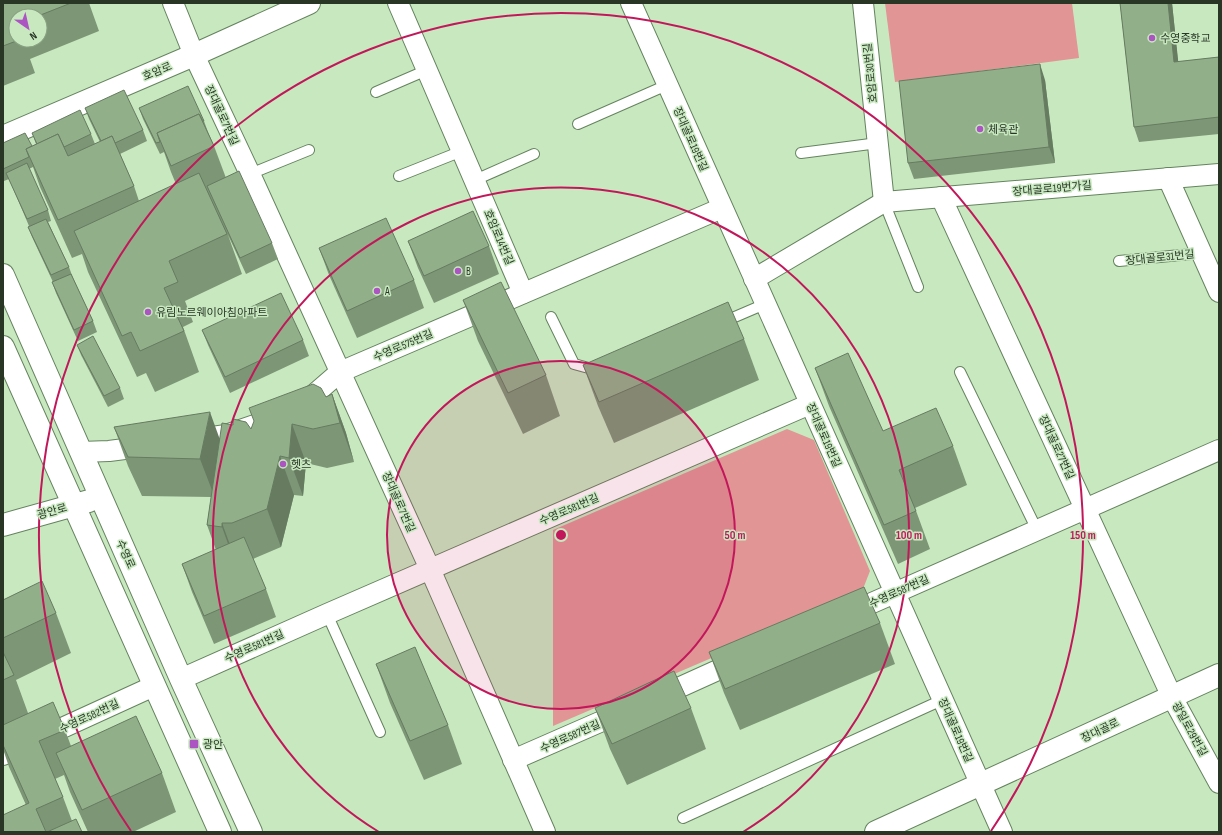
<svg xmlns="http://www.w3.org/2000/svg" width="1222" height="835" viewBox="0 0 1222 835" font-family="'Sofia Sans Condensed','Noto Sans KR',sans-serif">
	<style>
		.green { fill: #e19595 }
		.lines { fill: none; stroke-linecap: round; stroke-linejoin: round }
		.service-casing { stroke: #65835e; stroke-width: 12 }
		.minor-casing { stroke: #65835e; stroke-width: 22 }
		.tertiary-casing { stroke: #65835e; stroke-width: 24 }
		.secondary-casing { stroke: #65835e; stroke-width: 24 }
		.service { stroke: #fff; stroke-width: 10 }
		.minor { stroke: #fff; stroke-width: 20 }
		.tertiary { stroke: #fff; stroke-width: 22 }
		.secondary { stroke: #fff; stroke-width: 22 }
		.wall { fill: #7d9776; fill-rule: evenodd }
		.shaded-wall { fill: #667b60 }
		.building { fill: #91b089; stroke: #667b60 }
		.ring { fill: none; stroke: #c2185b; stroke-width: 2 }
		.poi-dot { fill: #ac54c1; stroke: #c8e9c0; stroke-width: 1.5 }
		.labels { text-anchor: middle; stroke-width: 3; stroke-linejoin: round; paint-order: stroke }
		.poi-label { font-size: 11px; fill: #293626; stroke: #c8e9c0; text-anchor: start }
		.street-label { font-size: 11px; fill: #293626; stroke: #c8e9c0 }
		.centre { fill: #c2185b; stroke: #c8e9c0; stroke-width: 2 }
		.ring-label { font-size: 12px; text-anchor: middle; font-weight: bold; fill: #c2185b; stroke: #c8e9c0; stroke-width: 3; stroke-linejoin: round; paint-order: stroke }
	</style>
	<rect width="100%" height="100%" fill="#c8e9c0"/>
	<g class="green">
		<path d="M 885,3 L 1072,3 L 1079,58 L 895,82 Z"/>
		<path d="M 787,429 L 814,440 L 870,571 L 861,594 L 553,726 L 553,530 Z"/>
	</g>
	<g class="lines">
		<defs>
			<g id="service">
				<path d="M 376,92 L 427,70"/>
				<path d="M 578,124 L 667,85"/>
				<path d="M 801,153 L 878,143"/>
				<path d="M 250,174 L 309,150"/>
				<path d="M 399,176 L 462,151"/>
				<path d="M 475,180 L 534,154"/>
				<path d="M 884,202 L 918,287"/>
				<path d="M 1119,261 L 1201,253"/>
				<path d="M 551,317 L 574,364 L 596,370"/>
				<path d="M 723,322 L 765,304"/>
				<path d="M 960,372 L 1037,530"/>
				<path d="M 327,614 L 380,732"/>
				<path d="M 683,818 L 942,700"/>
			</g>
			<g id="minor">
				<path d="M 173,3 L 194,55 L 250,174 L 430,569 L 545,832"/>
				<path d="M 398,3 L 523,293"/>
				<path d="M 631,3 L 1002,832"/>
				<path d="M 863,3 L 884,202"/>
				<path d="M 1168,178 L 1219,292"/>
				<path d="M 941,197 L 1172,697 L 1219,783"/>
				<path d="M 754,279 L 884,202 L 1219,174"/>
				<path d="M 192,440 L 226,435 L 295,411 L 340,372 L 722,208"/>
				<path d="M 81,452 L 109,451 L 148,446"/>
				<path d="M 847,614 L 1219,450"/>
				<path d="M 181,679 L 327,614 L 810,404"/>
				<path d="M 656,698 L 740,660"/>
				<path d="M 3,755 L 154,686"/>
				<path d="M 513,760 L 625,711"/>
			</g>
			<g id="tertiary">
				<path d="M 3,137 L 194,55 L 309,3"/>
				<path d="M 876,832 L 1219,675"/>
			</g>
			<g id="secondary">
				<path d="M 3,275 L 181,679 L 251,832"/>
				<path d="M 3,347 C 76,508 147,670 220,832"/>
				<path d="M 3,525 L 89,501"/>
			</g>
		</defs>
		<use href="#service" class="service-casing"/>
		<use href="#minor" class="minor-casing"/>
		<use href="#tertiary" class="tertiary-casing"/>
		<use href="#secondary" class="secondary-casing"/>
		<use href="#service" class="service"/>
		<use href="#minor" class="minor"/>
		<use href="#tertiary" class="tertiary"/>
		<use href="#secondary" class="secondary"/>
	</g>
	<g class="wall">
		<path d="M 3,3 L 89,3 L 99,31 L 30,59 L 35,73 L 3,86 ZM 16,16 L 40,16 L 40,40 L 16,40 Z"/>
		<path d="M 1120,3 L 1172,3 L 1178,62 L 1219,57 L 1219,134 L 1139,142 L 1134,127 Z"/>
		<path d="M 1045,80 L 1055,163 L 914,179 L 908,163 Z"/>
		<path d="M 85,108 L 143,130 L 147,141 L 120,154 L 134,186 L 139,201 L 176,184 L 171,172 L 164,152 L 160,154 L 143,119 L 139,108 L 204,121 L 208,132 L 214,146 L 226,178 L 272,243 L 278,259 L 246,274 L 228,235 L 242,274 L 185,301 L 193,322 L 183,327 L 199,372 L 155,392 L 146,373 L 137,377 L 88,272 L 82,254 L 72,258 L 40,187 L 33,167 L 29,169 L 48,210 L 51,221 L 48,222 L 69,267 L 73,278 L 93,321 L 97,332 L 78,341 L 56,293 L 52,282 L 53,282 L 32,237 L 28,227 L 29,226 L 9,179 L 4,181 L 3,179 L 3,143 L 32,146 L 36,144 L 32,133 L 91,134 L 95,144 L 100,142 L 89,119 Z"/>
		<path d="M 408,241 L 489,246 L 499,274 L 434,303 L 418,268 Z"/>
		<path d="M 319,248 L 414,280 L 424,308 L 357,338 L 329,275 Z"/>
		<path d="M 463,300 L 546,375 L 560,416 L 523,434 L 478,341 Z"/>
		<path d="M 202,330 L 303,340 L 309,356 L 230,393 L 208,345 Z"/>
		<path d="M 744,339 L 759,380 L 614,443 L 598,406 L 583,365 Z"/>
		<path d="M 77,345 L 120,388 L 124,399 L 108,407 L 81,355 Z"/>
		<path d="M 815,368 L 883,431 L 953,446 L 967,485 L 915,508 L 930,549 L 898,564 L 829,406 Z"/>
		<path d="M 332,394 L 346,433 L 354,462 L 327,468 L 306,463 L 303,496 L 294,495 L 281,547 L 253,559 L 266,589 L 276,617 L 214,644 L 192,592 L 182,564 L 216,550 L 207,525 L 211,497 L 142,496 L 128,466 L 114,427 L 220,438 L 251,429 Z"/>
		<path d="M 3,600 L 56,613 L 71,653 L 16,680 L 28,713 L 65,730 L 71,746 L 162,773 L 176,812 L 133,832 L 88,832 L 70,792 L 64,775 L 55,779 L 63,797 L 72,821 L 82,832 L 3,832 L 26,805 L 9,767 L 3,749 Z"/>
		<path d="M 880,623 L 895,664 L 740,730 L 724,693 L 709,652 Z"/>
		<path d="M 376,664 L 448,725 L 462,764 L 424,780 L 390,703 Z"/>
		<path d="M 595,708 L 691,708 L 706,749 L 627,785 L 610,749 Z"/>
	</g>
	<g class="shaded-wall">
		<path d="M 1168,3 L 1172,3 L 1180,78 L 1174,62 Z"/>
		<path d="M 1040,64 L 1045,80 L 1055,163 L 1049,147 Z"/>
		<path d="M 332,394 L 346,433 L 354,462 L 340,423 Z"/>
		<path d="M 210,412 L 224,451 L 215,498 L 200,459 Z"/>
		<path d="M 292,424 L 306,463 L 303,496 L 289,458 Z"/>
		<path d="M 280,456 L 294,495 L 281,547 L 267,509 Z"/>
		<path d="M 222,523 L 236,561 L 236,566 L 222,527 Z"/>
	</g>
	<g class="building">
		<path d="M 3,3 L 71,3 L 38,16 L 16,16 L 16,40 L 19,40 L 3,46 Z"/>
		<path d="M 1120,3 L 1168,3 L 1174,62 L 1219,57 L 1219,117 L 1134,127 Z"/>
		<path d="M 1040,64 L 1049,147 L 908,163 L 899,81 Z"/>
		<path d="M 188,86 L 204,121 L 203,121 L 199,114 L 157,133 L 160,142 L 156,143 L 139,108 Z"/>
		<path d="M 124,90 L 143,130 L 115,143 L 112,136 L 101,141 L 85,108 Z"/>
		<path d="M 80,110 L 91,134 L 64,147 L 58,134 L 37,144 L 32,133 Z"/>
		<path d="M 199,114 L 214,146 L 171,166 L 157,133 Z"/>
		<path d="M 25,133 L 32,146 L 26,149 L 29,157 L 3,169 L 3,143 Z"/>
		<path d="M 58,134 L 68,156 L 112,136 L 134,186 L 58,220 L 26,149 Z"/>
		<path d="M 27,163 L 48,210 L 27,219 L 6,173 Z"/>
		<path d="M 239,171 L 272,243 L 240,258 L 207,186 Z"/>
		<path d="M 199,173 L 227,234 L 169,261 L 178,282 L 164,288 L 184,331 L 140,351 L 131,332 L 122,336 L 74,231 Z"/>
		<path d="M 473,211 L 489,246 L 424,276 L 408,241 Z"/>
		<path d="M 386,218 L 414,280 L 347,311 L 319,248 Z"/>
		<path d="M 46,219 L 69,267 L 51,275 L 28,227 Z"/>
		<path d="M 71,274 L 93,321 L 74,330 L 52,282 Z"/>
		<path d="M 501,282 L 546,375 L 508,393 L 463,300 Z"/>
		<path d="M 281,293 L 303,340 L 225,377 L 202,330 Z"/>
		<path d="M 728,302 L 744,339 L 599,402 L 583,365 Z"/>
		<path d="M 93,336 L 120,388 L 104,396 L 77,345 Z"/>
		<path d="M 848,353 L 883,431 L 936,408 L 953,446 L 899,470 L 916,511 L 884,525 L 815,368 Z"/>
		<path d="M 313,384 L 321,388 L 326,397 L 332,394 L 340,423 L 313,429 L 292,424 L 289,458 L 280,456 L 267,509 L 232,523 L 222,523 L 222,527 L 207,525 L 222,423 L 233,425 L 233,419 L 246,422 L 251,429 L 254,421 L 249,408 Z"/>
		<path d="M 210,412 L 200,459 L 128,457 L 114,427 Z"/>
		<path d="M 244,537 L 266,589 L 204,616 L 182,564 Z"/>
		<path d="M 42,581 L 56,613 L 3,638 L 3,600 Z"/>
		<path d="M 864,587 L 880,623 L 725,689 L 709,652 Z"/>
		<path d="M 415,647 L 448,725 L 410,741 L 376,664 Z"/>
		<path d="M 3,652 L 14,675 L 3,680 Z"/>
		<path d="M 674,671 L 691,708 L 612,744 L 595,708 Z"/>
		<path d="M 53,702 L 65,730 L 39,741 L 63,797 L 36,809 L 46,832 L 3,832 L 3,815 L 29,803 L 3,745 L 3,725 Z"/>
		<path d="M 136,716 L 162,773 L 82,810 L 56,753 Z"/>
		<path d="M 76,819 L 82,832 L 47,832 Z"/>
	</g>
	<circle cx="561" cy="535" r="174" fill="#c2185b" fill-opacity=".12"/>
	<g class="ring">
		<circle cx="561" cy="535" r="174"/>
		<path d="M379 832A348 348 0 1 1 743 832"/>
		<path d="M131 831A522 522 0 1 1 991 831"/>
	</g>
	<g class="poi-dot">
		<circle cx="1152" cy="38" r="4"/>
		<circle cx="980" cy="129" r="4"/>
		<circle cx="458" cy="271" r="4"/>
		<circle cx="377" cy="291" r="4"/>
		<circle cx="148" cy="312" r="4"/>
		<circle cx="283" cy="464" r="4"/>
		<rect x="189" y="739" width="10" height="10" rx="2"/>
	</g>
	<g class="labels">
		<g class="poi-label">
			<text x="1160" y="42">수영중학교</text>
			<text x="988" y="133">체육관</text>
			<text x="466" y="275">B</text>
			<text x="385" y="295">A</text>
			<text x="156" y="316">유림노르웨이아침아파트</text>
			<text x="291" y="468">헷츠</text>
			<text x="203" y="748">광안</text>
		</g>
		<g class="street-label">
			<text transform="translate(157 71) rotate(-23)" y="4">호암로</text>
			<text transform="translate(870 73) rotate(-96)" y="4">호암로30번길</text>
			<text transform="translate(222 115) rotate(65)" y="4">장대골로7번길</text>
			<text transform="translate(691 139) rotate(66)" y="4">장대골로19번길</text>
			<text transform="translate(1052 188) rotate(-5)" y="4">장대골로19번가길</text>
			<text transform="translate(499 237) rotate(67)" y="4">호암로14번길</text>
			<text transform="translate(1160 257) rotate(-6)" y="4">장대골로31번길</text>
			<text transform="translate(403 345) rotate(-23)" y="4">수영로575번길</text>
			<text transform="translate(824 435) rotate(66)" y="4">장대골로19번길</text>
			<text transform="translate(1057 447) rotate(65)" y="4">장대골로27번길</text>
			<text transform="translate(399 502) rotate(66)" y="4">장대골로7번길</text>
			<text transform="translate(569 509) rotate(-23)" y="4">수영로581번길</text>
			<text transform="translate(52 511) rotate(-16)" y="4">광안로</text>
			<text transform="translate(126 554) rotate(66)" y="4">수영로</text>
			<text transform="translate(899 591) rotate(-24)" y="4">수영로587번길</text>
			<text transform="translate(254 646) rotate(-24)" y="4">수영로581번길</text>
			<text transform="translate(89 716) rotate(-25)" y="4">수영로582번길</text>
			<text transform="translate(1190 729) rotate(61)" y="4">광일로29번길</text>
			<text transform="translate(956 730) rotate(66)" y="4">장대골로19번길</text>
			<text transform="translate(1100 730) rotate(-25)" y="4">장대골로</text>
			<text transform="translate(570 736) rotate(-24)" y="4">수영로587번길</text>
		</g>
	</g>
	<circle cx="561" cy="535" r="6" class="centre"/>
	<g class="ring-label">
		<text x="735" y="539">50 m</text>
		<text x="909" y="539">100 m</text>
		<text x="1083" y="539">150 m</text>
	</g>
	<rect width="1222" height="835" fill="none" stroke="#293626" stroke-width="8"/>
	<g transform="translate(28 28) rotate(146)"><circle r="19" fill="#c8e9c0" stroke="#88a182"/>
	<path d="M0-3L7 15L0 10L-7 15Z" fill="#ac54c1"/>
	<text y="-6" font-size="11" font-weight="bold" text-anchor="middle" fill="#293626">N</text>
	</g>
</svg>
